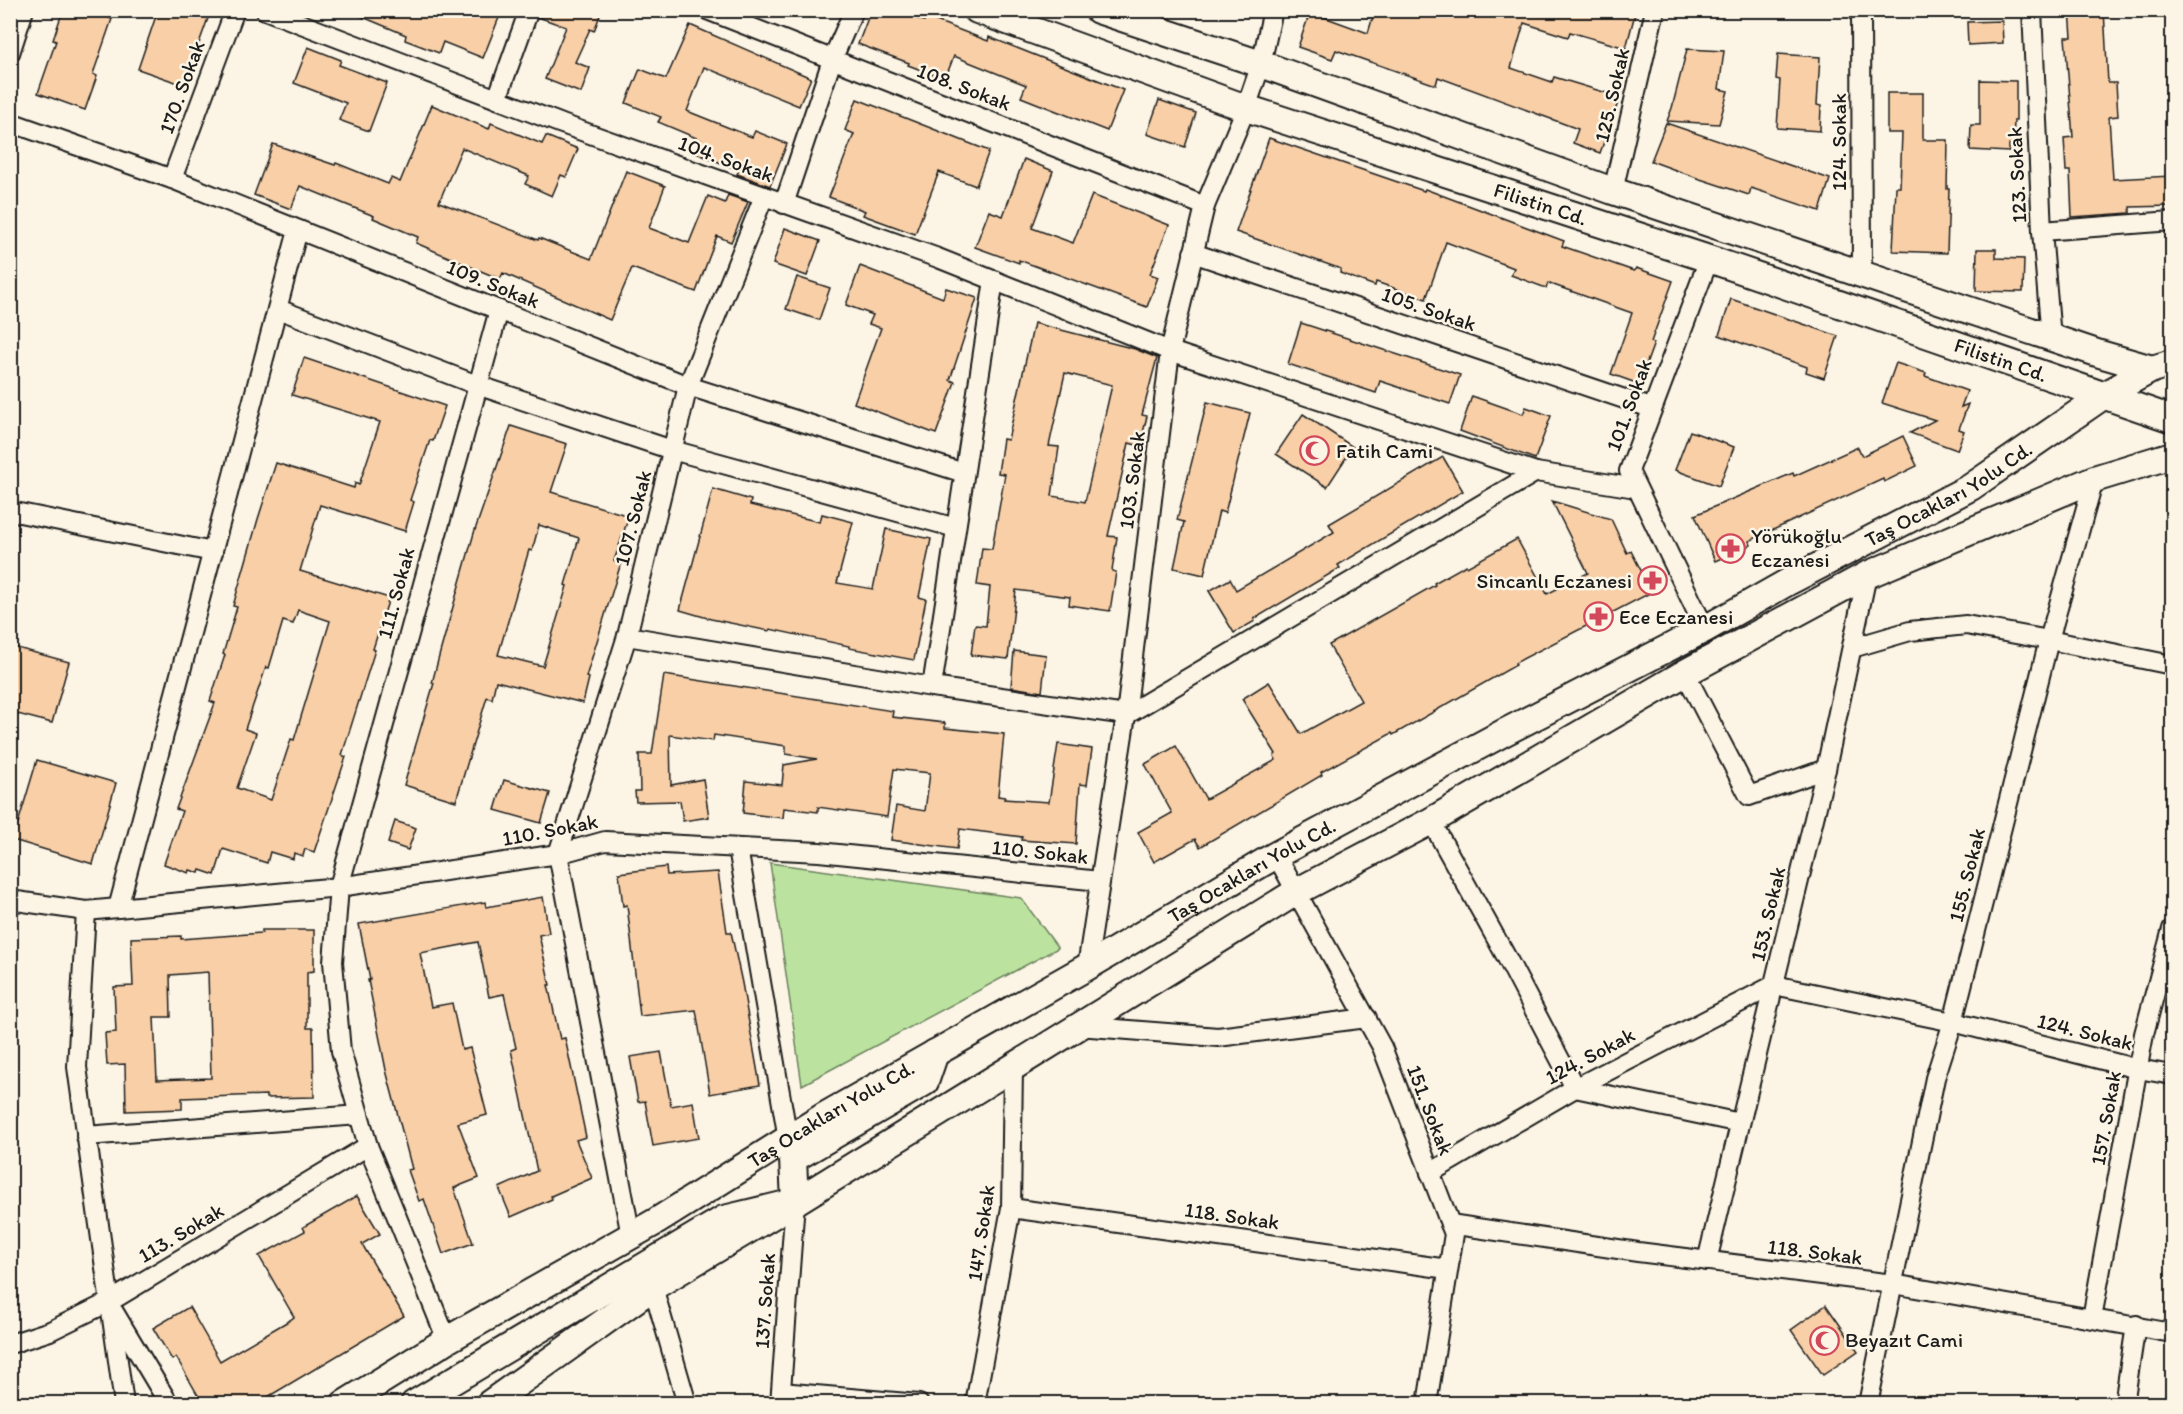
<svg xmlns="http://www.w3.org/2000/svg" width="2183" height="1414" viewBox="0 0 2183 1414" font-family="Itim,sans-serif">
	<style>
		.green { fill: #bbe39f; stroke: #6c805e; stroke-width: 1.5 }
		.building { fill: #f8cfa7; stroke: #1c1c1c; stroke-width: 1.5; fill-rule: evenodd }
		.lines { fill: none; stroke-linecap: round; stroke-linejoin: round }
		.street-casing { stroke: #1c1c1c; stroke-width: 22 }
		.secondary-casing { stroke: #1c1c1c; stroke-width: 30 }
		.street { stroke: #fcf5e5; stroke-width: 18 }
		.secondary { stroke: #fcf5e5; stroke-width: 26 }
		.labels { text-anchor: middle; stroke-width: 5; stroke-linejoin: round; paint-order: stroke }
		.street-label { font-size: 21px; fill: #1c1c1c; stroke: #fcf5e5 }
		.poi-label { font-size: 21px; fill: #1c1c1c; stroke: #fcf5e5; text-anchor: start }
	</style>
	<rect width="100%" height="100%" fill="#fcf5e5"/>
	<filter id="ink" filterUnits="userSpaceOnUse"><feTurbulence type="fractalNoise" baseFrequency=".0167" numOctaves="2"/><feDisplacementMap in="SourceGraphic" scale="12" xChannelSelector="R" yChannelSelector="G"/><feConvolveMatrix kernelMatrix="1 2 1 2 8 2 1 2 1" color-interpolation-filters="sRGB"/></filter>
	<g filter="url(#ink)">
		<path class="green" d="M 770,863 L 1021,898 L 1058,948 L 802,1085 Z"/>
		<g class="building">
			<path d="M 63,10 L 87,10 L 112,19 L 93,74 L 97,76 L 85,110 L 38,93 L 56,41 L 53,40 Z"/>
			<path d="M 158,10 L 211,10 L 184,85 L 138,69 Z"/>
			<path d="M 346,10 L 445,10 L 466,19 L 469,10 L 502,10 L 483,58 L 443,42 L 439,53 L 405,40 L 406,35 Z"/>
			<path d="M 540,10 L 602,10 L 594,31 L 590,29 L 575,62 L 590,68 L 581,93 L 545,79 L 566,27 L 538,17 Z"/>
			<path d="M 871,10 L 895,10 L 924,21 L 926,17 L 988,41 L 989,37 L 1123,90 L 1107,131 L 1021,97 L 1026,85 L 954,56 L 945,79 L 908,65 L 909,63 L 858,44 Z"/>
			<path d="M 1375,10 L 1636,10 L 1626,48 L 1570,32 L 1568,37 L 1524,23 L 1511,68 L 1552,82 L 1554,77 L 1620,97 L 1600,153 L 1573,143 L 1578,129 L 1438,77 L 1436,85 L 1336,50 L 1332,59 L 1298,47 L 1310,12 L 1368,33 Z"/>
			<path d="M 2070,10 L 2104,10 L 2108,83 L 2116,83 L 2118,116 L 2109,117 L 2113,179 L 2172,176 L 2172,206 L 2130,207 L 2130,213 L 2072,217 L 2070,171 L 2066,171 L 2064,138 L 2073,137 L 2065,37 L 2072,37 Z"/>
			<path d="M 2002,21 L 2003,43 L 1968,45 L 1967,22 Z"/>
			<path d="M 690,25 L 811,78 L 799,106 L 704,67 L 687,111 L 752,137 L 755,131 L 787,144 L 770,186 L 737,174 L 739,170 L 696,153 L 701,140 L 658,122 L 661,117 L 626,103 L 640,69 L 666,79 Z"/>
			<path d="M 308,47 L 341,60 L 339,65 L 387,83 L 369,131 L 339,120 L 346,103 L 294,83 Z"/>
			<path d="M 1687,49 L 1724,51 L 1719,89 L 1728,91 L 1719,124 L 1667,121 L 1672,108 Z"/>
			<path d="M 1778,54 L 1820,57 L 1817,105 L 1821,106 L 1820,131 L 1777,128 L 1780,80 L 1776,79 Z"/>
			<path d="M 1980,80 L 2016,81 L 2016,120 L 2014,120 L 2013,145 L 2009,145 L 2009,152 L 1970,150 L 1971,125 L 1980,125 Z"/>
			<path d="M 1887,93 L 1923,93 L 1923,140 L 1948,140 L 1947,189 L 1949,189 L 1947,253 L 1893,251 L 1896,187 L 1900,187 L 1902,133 L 1887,133 Z"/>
			<path d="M 857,99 L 989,151 L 976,186 L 939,172 L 915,234 L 863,215 L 865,211 L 829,197 L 854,134 L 845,130 Z"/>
			<path d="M 1159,100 L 1196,113 L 1185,147 L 1147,134 Z"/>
			<path d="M 432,105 L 489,129 L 491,123 L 542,144 L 546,136 L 578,149 L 566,177 L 561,175 L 552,196 L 525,184 L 529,176 L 462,148 L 439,202 L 538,240 L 539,238 L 591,259 L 626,171 L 665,186 L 649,228 L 689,243 L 708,196 L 725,203 L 728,195 L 748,202 L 731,242 L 717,236 L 696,292 L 632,268 L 610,320 L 503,273 L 500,279 L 469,266 L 416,243 L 418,237 L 373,218 L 374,216 L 300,186 L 291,209 L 254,195 L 273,144 L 335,165 L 336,163 L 388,184 L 391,178 L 400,182 Z"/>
			<path d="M 1666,123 L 1830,179 L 1820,211 L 1751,188 L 1749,195 L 1700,179 L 1651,161 Z"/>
			<path d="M 1269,138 L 1424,191 L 1425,189 L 1564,241 L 1562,246 L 1634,271 L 1636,268 L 1673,281 L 1651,342 L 1654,343 L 1639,384 L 1611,374 L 1632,313 L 1548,283 L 1546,288 L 1511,275 L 1514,268 L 1446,242 L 1426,299 L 1376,282 L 1375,286 L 1340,273 L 1341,269 L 1236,232 Z"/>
			<path d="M 1024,159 L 1053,171 L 1032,228 L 1073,243 L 1092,195 L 1169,225 L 1150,274 L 1158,277 L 1147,307 L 1019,260 L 1019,263 L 975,247 L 989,211 L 1003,216 Z"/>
			<path d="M 785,228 L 820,241 L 807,276 L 773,264 Z"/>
			<path d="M 1977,249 L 1996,249 L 1996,258 L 2024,259 L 2023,292 L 1976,291 Z"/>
			<path d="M 860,266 L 943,298 L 946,288 L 977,298 L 950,380 L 955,382 L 936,434 L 854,403 L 881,328 L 869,324 L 873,315 L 846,305 Z"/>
			<path d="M 797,277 L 830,288 L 819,320 L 786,309 Z"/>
			<path d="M 1731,299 L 1838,336 L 1824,378 L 1806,372 L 1807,367 L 1719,335 Z"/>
			<path d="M 1034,323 L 1135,349 L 1157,358 L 1142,415 L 1147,416 L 1140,446 L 1129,443 L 1108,536 L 1117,537 L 1112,571 L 1116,572 L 1110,611 L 1069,605 L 1070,597 L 1016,590 L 1008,659 L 971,655 L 975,625 L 986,626 L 990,587 L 977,585 L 982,548 L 992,549 L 1005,474 L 998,473 L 1003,439 L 1008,440 ZM 1065,373 L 1112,385 L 1085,502 L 1052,496 L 1059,447 L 1049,446 Z"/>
			<path d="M 1301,323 L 1460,375 L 1450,404 L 1380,381 L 1376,393 L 1288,364 Z"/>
			<path d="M 304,358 L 445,406 L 433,441 L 430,440 L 410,500 L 414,502 L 405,531 L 320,505 L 300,571 L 389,598 L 373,649 L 375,650 L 342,755 L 346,757 L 314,852 L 305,849 L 303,856 L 294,853 L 293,859 L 270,852 L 267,863 L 223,849 L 215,875 L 200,870 L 199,873 L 190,870 L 189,873 L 164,864 L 182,811 L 176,809 L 215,703 L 210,701 L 225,655 L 223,654 L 237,607 L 233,606 L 258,519 L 276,463 L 354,488 L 355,483 L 359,485 L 380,422 L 292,395 ZM 298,610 L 330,621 L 294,740 L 291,739 L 271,800 L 237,788 L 256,733 L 245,729 L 266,667 L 269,668 L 283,621 L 293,624 Z"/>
			<path d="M 1896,363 L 1926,373 L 1925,376 L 1967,391 L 1961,407 L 1968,404 L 1959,429 L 1964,431 L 1957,450 L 1910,433 L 1935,420 L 1882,403 Z"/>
			<path d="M 1472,396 L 1523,414 L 1526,407 L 1551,416 L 1535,459 L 1460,431 Z"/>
			<path d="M 1207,402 L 1250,413 L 1225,513 L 1219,511 L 1204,575 L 1174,568 L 1184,522 L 1177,520 Z"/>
			<path d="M 1303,414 L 1353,447 L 1327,487 L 1276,454 Z"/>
			<path d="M 511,426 L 567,444 L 551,492 L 629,516 L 614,561 L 621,563 L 586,677 L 589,678 L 583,703 L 496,681 L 492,699 L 487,697 L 456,801 L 404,785 L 434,683 L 432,683 L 441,649 L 474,533 ZM 539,525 L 579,538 L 565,585 L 567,586 L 543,666 L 498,655 L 529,550 L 532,551 Z"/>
			<path d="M 1690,431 L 1734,447 L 1719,486 L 1675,470 Z"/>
			<path d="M 1903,436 L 1917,466 L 1884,482 L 1883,479 L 1749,541 L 1751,545 L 1715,561 L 1695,515 L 1793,473 L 1794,476 L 1858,447 L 1862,456 Z"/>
			<path d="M 1443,457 L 1463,491 L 1338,565 L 1340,568 L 1254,619 L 1255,621 L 1234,633 L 1209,591 L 1230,579 L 1236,590 L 1334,532 L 1329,524 Z"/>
			<path d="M 713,489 L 751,500 L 750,505 L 820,522 L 822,514 L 853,522 L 837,583 L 873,589 L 886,529 L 931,539 L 919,597 L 926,599 L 914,660 L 849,648 L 849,646 L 770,629 L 769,631 L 711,619 L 680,610 Z"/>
			<path d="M 1552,501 L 1611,519 L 1627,553 L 1631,551 L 1652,592 L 1515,663 L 1516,665 L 1393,735 L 1392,733 L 1321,772 L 1322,775 L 1200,847 L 1195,839 L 1154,862 L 1138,832 L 1172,813 L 1145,764 L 1176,746 L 1206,799 L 1276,760 L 1274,756 L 1276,754 L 1242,699 L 1269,682 L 1301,734 L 1361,701 L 1329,645 L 1435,585 L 1434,583 L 1466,565 L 1467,567 L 1517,539 L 1547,594 L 1588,573 Z"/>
			<path d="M 10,646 L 69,662 L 52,723 L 10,712 Z"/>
			<path d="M 1014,651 L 1046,655 L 1042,692 L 1011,687 Z"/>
			<path d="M 664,675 L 893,711 L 892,717 L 945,723 L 945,728 L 1004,734 L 998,796 L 1005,797 L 1004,799 L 1049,802 L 1058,744 L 1092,749 L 1087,785 L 1080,784 L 1076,844 L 1021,840 L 1022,837 L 960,829 L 957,849 L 891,840 L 896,806 L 925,811 L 930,773 L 894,769 L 887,817 L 818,807 L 818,812 L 784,808 L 783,818 L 743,813 L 746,781 L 782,785 L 784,765 L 817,759 L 786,754 L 786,746 L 714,735 L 713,741 L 670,735 L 671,785 L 703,779 L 709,817 L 683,821 L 680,801 L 636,802 L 635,791 L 640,791 L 639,754 L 652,754 Z"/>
			<path d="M 37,760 L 116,783 L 93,864 L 13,840 Z"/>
			<path d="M 504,780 L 550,793 L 541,823 L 495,810 Z"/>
			<path d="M 395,821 L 416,828 L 408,850 L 388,843 Z"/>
			<path d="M 666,867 L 667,875 L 718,872 L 727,932 L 731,932 L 742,983 L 760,1085 L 710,1094 L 696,1010 L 640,1016 L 627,905 L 623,906 L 619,873 Z"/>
			<path d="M 543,897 L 549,933 L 539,935 L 550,985 L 548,985 L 560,1039 L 565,1038 L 586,1137 L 576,1140 L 592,1178 L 551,1196 L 552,1199 L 511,1217 L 499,1188 L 537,1171 L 511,1050 L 516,1048 L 504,994 L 489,997 L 478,942 L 420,953 L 431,1007 L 452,1003 L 462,1050 L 470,1048 L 487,1115 L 458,1123 L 479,1178 L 454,1188 L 473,1243 L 443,1254 L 424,1199 L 419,1201 L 408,1170 L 412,1169 L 386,1070 L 368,980 L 370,980 L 359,924 L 485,902 L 486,907 Z"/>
			<path d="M 262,930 L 314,930 L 314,971 L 307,972 L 307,1028 L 313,1028 L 314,1097 L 266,1098 L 266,1095 L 182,1098 L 182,1109 L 126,1111 L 125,1064 L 107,1065 L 105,1033 L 116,1032 L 114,987 L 133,986 L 131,938 L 181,936 L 181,939 L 262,933 ZM 208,972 L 211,1078 L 157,1080 L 154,1017 L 171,1017 L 170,975 Z"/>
			<path d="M 661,1052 L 671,1106 L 693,1102 L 699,1138 L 653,1146 L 645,1101 L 638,1102 L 630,1057 Z"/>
			<path d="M 357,1196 L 380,1234 L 362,1244 L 404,1316 L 256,1404 L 203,1404 L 176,1357 L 172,1360 L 153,1328 L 189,1307 L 220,1361 L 290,1320 L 294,1317 L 259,1256 L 305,1231 L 303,1227 Z"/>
			<path d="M 1826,1305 L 1858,1351 L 1823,1375 L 1791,1330 Z"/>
		</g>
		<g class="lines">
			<defs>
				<g id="street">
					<path d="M 265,10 L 562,124 L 938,258 L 1170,351 L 1536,472 L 1636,488"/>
					<path d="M 707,10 L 1205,206"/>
					<path d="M 1861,10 L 1862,273"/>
					<path d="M 2032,10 L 2042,231 L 2051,338"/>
					<path d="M 10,53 L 24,10"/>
					<path d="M 497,99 L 529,10"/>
					<path d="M 10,122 L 172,179 L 688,386 L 964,473"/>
					<path d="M 172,179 L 235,10"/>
					<path d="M 1613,191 L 1655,10"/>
					<path d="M 784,204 L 832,60 L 854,10"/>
					<path d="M 2042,231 L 2172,221"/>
					<path d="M 1193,253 L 1651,408"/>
					<path d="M 278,309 L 477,385 L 672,450 L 956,528"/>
					<path d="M 10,511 L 213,552"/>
					<path d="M 1705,629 L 1629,471 L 1709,259"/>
					<path d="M 627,636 L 932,687 L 1126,715 L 1536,472"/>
					<path d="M 1852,648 L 1910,631 L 1966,625 L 2049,640 L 2172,665"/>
					<path d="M 1685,673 L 1749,796 L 1826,769"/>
					<path d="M 932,687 L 994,280"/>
					<path d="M 1431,821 L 1507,958 L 1575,1088"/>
					<path d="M 738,848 L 788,1139"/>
					<path d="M 1276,855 L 1382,1047 L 1454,1234 L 1427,1404"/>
					<path d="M 10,900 L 86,911 L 339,887 L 558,854 L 605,841 L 819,852 L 1100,881"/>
					<path d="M 118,908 L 298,230"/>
					<path d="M 86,911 L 77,1067 L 124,1404"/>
					<path d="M 1087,967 L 1126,715 L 1170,351 L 1205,206 L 1246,108 L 1261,64 L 1273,10"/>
					<path d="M 1078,1026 L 1218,1037 L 1367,1018"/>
					<path d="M 1575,1088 L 1740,1123"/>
					<path d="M 86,1136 L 359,1115"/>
					<path d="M 1430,1173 L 1575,1088 L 1774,985 L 1953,1022 L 2138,1069 L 2172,1075"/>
					<path d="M 1011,1208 L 1448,1269"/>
					<path d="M 1450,1224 L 1638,1252 L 1893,1284 L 2172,1333"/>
					<path d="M 631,1236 L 558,854 L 627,636 L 688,386 L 764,196"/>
					<path d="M 1707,1261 L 1826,769 L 1867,575"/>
					<path d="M 653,1287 L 687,1404"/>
					<path d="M 114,1312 L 169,1404"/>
					<path d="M 2092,1318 L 2144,1034 L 2172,929"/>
					<path d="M 447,1340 L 368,1146 L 341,1051 L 333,962 L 339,887 L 499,310"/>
					<path d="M 10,1344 L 50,1331 L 109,1302 L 368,1146"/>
					<path d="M 781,1392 L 919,1404"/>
					<path d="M 780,1404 L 795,1202"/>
					<path d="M 975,1404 L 1011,1208 L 1013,1068"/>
					<path d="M 1868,1404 L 1935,1078 L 1953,1022 L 2049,640 L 2094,479"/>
					<path d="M 2124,1404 L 2136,1325"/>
				</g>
				<g id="secondary">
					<path id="s1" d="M 977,10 L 1246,108 L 1709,259 L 2172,419"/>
					<path d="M 1098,10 L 1261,64 L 1613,191 L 2100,354 L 2152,369"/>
					<path id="s2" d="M 344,1404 L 447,1340 L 657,1221 L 826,1115 L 1087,967 L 1276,855 L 1505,732 L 1705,629 L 1788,582 L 1971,487 L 2103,396 L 2152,369 L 2172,363"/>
					<path d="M 414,1404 L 724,1219 L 795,1202 L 1296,892 L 1431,821 L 1685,673 L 1867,575 L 2094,479 L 2172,455"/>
					<path d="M 489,1404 L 653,1287 L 795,1202 L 793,1159 L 925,1082 L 935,1053"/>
				</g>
			</defs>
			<use href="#street" class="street-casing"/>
			<use href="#secondary" class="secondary-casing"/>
			<use href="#street" class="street"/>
			<use href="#secondary" class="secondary"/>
		</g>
	</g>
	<defs>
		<symbol id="mosque-ring" viewBox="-11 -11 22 22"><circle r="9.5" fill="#fcf5e5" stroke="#d1495b" stroke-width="1.5"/><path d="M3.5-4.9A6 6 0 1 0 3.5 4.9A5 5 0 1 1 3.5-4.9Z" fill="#d1495b"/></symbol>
		<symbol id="pharmacy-ring" viewBox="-11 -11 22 22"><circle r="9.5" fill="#fcf5e5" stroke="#d1495b" stroke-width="1.5"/><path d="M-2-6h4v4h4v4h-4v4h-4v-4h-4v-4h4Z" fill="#d1495b"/></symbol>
	</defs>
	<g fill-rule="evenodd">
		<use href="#mosque-ring" x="1298" y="434" width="33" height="33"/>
		<use href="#pharmacy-ring" x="1714" y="532" width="33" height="33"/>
		<use href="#pharmacy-ring" x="1636" y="564" width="33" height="33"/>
		<use href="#pharmacy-ring" x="1582" y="600" width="33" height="33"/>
		<use href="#mosque-ring" x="1808" y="1324" width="33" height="33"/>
	</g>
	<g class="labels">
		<g class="street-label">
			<text transform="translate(182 87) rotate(-70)" y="7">170. Sokak</text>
			<text transform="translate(964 87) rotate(21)" y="7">108. Sokak</text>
			<text transform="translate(1612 95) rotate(-77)" y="7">125. Sokak</text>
			<text transform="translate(1839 142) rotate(-90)" y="7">124. Sokak</text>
			<text transform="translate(726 159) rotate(20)" y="7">104. Sokak</text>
			<text transform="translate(2017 175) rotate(-93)" y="7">123. Sokak</text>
			<text dy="7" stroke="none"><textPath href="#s1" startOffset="596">Filistin Cd.</textPath></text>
			<text transform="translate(493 284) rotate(22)" y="7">109. Sokak</text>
			<text transform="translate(1429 309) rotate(19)" y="7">105. Sokak</text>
			<text dy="7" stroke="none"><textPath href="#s1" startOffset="1082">Filistin Cd.</textPath></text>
			<text transform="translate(1629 405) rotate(-70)" y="7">101. Sokak</text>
			<text transform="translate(1132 480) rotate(-83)" y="7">103. Sokak</text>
			<text dy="7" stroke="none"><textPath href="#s2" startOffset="1845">Taş Ocakları Yolu Cd.</textPath></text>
			<text transform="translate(633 518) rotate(-76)" y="7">107. Sokak</text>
			<text transform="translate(396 593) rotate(-75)" y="7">111. Sokak</text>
			<text transform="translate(550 830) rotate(-11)" y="7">110. Sokak</text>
			<text transform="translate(1040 852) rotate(6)" y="7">110. Sokak</text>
			<text dy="7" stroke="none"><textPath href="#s2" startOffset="1053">Taş Ocakları Yolu Cd.</textPath></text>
			<text transform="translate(1967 875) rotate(-76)" y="7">155. Sokak</text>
			<text transform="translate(1768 914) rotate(-77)" y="7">153. Sokak</text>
			<text transform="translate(2085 1032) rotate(14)" y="7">124. Sokak</text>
			<text transform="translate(1590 1056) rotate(-28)" y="7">124. Sokak</text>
			<text transform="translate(1430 1110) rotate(69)" y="7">151. Sokak</text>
			<text dy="7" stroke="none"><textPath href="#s2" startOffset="567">Taş Ocakları Yolu Cd.</textPath></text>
			<text transform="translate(2106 1118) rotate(-80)" y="7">157. Sokak</text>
			<text transform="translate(1232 1216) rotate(8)" y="7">118. Sokak</text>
			<text transform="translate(181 1233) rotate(-31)" y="7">113. Sokak</text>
			<text transform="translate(981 1233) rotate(-82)" y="7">147. Sokak</text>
			<text transform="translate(1815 1252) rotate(7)" y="7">118. Sokak</text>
			<text transform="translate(765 1301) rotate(-86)" y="7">137. Sokak</text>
		</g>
		<g class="poi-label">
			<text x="1336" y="458">Fatih Cami</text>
			<text x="1751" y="543">Yörükoğlu<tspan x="1751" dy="24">Eczanesi</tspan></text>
			<text x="1632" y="588" text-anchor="end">Sincanlı Eczanesi</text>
			<text x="1619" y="624">Ece Eczanesi</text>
			<text x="1845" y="1347">Beyazıt Cami</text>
		</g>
	</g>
	<rect width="2183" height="1414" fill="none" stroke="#fcf5e5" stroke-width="36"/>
	<rect x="18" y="18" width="2147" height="1378" fill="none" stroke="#1c1c1c" stroke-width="2" filter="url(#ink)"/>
</svg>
